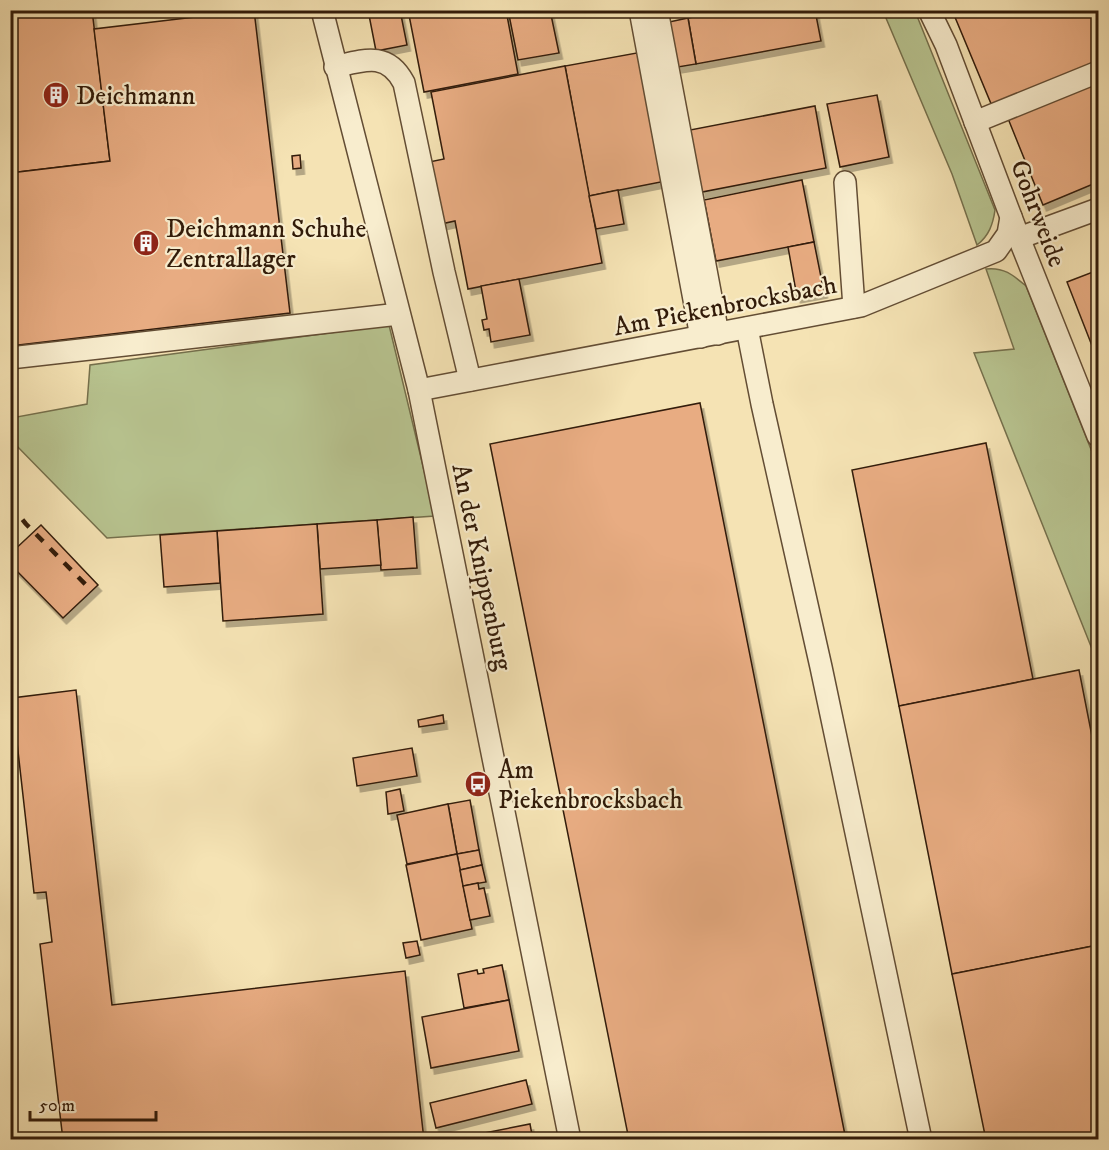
<svg xmlns="http://www.w3.org/2000/svg" width="1109" height="1150" viewBox="0 0 1109 1150" font-family="'IM FELL DW Pica',serif">
	<style>
		.green { fill: #b8c490; stroke: #75704c; stroke-width: 1.5 }
		.building { fill: #e8ac82; stroke: #321b09; stroke-width: 1.5; filter: url(#shadow) }
		.lines { fill: none; stroke-linecap: round; stroke-linejoin: round }
		.minor-casing { stroke: #634d34; stroke-width: 24 }
		.minor { stroke: #f8edce; stroke-width: 21 }
		.rail { stroke: #321b09; stroke-width: 4.5; stroke-dasharray: 10 10; stroke-linecap: butt }
		.labels { text-anchor: middle; stroke-width: 4.5; stroke-linejoin: round; paint-order: stroke }
		.poi-label { font-size: 26px; fill: #321b09; stroke: #f8edce; text-anchor: start }
		.street-label { font-size: 26px; fill: #321b09; stroke: #f8edce }
	</style>
	<defs>
		<filter id="shadow"><feDropShadow dx="3.5" dy="6" stdDeviation="0" flood-color="#0004"/></filter>
	</defs>
	<rect width="100%" height="100%" fill="#f5e3b4"/>
	<filter id="stains"><feTurbulence type="fractalNoise" baseFrequency=".00333" numOctaves="4"/><feColorMatrix values="0 0 0 0 .2 0 0 0 0 .09 0 0 0 0 .02 0 0 0 .5 -.17"/></filter>
	<radialGradient id="worn" r=".72"><stop offset=".6" stop-color="#630" stop-opacity="0"/><stop offset="1" stop-color="#630" stop-opacity=".3"/></radialGradient>
	<g class="green">
		<path d="M 883,11 L 915,11 L 995,210 C 993,224 989,236 977,245 L 952,174 Z"/>
		<path d="M 986,269 C 1004,267 1013,275 1026,286 L 1098,467 L 1098,664 L 974,353 L 1014,349 Z"/>
		<path d="M 389,325 L 435,516 L 107,538 L 11,440 L 11,418 L 87,404 L 90,365 Z"/>
	</g>
	<g class="building">
		<path d="M 10,10 L 92,10 L 110,161 L 10,173 Z"/>
		<path d="M 254,10 L 290,313 L 10,346 L 10,173 L 110,161 L 94,29 Z"/>
		<path d="M 368,10 L 400,10 L 407,45 L 376,51 Z"/>
		<path d="M 408,10 L 506,10 L 518,74 L 424,92 Z"/>
		<path d="M 508,10 L 550,10 L 559,53 L 518,60 Z"/>
		<path d="M 731,10 L 815,10 L 821,41 L 696,64 L 688,18 Z"/>
		<path d="M 952,10 L 1096,10 L 1098,17 L 1098,63 L 992,106 Z"/>
		<path d="M 688,18 L 696,64 L 678,67 L 669,22 Z"/>
		<path d="M 642,52 L 666,181 L 589,196 L 565,66 Z"/>
		<path d="M 565,66 L 602,263 L 468,289 L 455,221 L 441,224 L 429,162 L 444,159 L 431,92 Z"/>
		<path d="M 1098,79 L 1098,182 L 1043,205 L 1007,116 Z"/>
		<path d="M 877,95 L 889,157 L 840,167 L 827,104 Z"/>
		<path d="M 815,106 L 826,168 L 702,192 L 690,130 Z"/>
		<path d="M 300,155 L 301,168 L 293,169 L 292,156 Z"/>
		<path d="M 802,180 L 814,242 L 716,261 L 704,200 Z"/>
		<path d="M 618,190 L 624,224 L 596,229 L 589,196 Z"/>
		<path d="M 814,242 L 824,292 L 797,297 L 788,247 Z"/>
		<path d="M 1098,270 L 1098,361 L 1067,282 Z"/>
		<path d="M 519,279 L 530,335 L 491,342 L 489,329 L 484,330 L 482,320 L 487,319 L 481,286 Z"/>
		<path d="M 700,403 L 846,1140 L 629,1140 L 490,444 Z"/>
		<path d="M 986,443 L 1033,679 L 899,706 L 852,470 Z"/>
		<path d="M 413,517 L 417,568 L 381,570 L 377,520 Z"/>
		<path d="M 377,520 L 381,565 L 320,569 L 317,524 Z"/>
		<path d="M 317,524 L 323,614 L 223,621 L 217,531 Z"/>
		<path d="M 41,525 L 98,585 L 63,618 L 10,564 L 10,554 Z"/>
		<path d="M 217,531 L 220,583 L 164,587 L 160,535 Z"/>
		<path d="M 1079,670 L 1098,767 L 1098,945 L 952,974 L 899,706 Z"/>
		<path d="M 76,690 L 112,1005 L 405,971 L 424,1140 L 63,1140 L 40,944 L 52,942 L 46,892 L 34,893 L 12,698 Z"/>
		<path d="M 443,715 L 444,723 L 419,727 L 418,720 Z"/>
		<path d="M 412,748 L 417,776 L 357,786 L 353,758 Z"/>
		<path d="M 400,789 L 404,811 L 388,814 L 386,792 Z"/>
		<path d="M 470,800 L 479,850 L 457,854 L 448,804 Z"/>
		<path d="M 448,804 L 457,854 L 407,864 L 397,815 Z"/>
		<path d="M 479,850 L 482,865 L 460,870 L 457,854 Z"/>
		<path d="M 457,854 L 472,929 L 421,940 L 406,865 Z"/>
		<path d="M 482,865 L 486,882 L 463,886 L 460,870 Z"/>
		<path d="M 478,883 L 479,889 L 484,888 L 490,916 L 470,920 L 463,886 Z"/>
		<path d="M 417,941 L 420,955 L 406,958 L 403,943 Z"/>
		<path d="M 1098,945 L 1098,1134 L 1072,1140 L 986,1140 L 952,974 Z"/>
		<path d="M 502,965 L 509,1000 L 464,1008 L 458,974 L 477,970 L 478,974 L 484,973 L 483,969 Z"/>
		<path d="M 509,1000 L 519,1051 L 431,1068 L 422,1017 Z"/>
		<path d="M 526,1080 L 532,1104 L 436,1128 L 430,1103 Z"/>
		<path d="M 530,1124 L 533,1140 L 453,1140 L 453,1139 Z"/>
	</g>
	<g class="lines">
		<defs>
			<g id="minor">
				<path d="M 322,10 L 419,390 L 570,1140"/>
				<path d="M 640,10 L 701,337"/>
				<path d="M 657,10 L 718,334"/>
				<path d="M 929,10 L 946,45 L 1019,238 L 1098,436"/>
				<path d="M 335,67 C 364,60 387,51 404,83 L 444,272 L 470,380"/>
				<path d="M 975,122 L 1098,72"/>
				<path d="M 845,182 L 854,307"/>
				<path d="M 1019,238 L 1098,209"/>
				<path d="M 747,328 L 762,404 L 821,667 L 921,1140"/>
				<path d="M 10,358 L 399,314"/>
				<path d="M 419,390 L 861,306 L 996,251 L 1008,234 L 1011,217"/>
			</g>
		</defs>
		<use href="#minor" class="minor-casing"/>
		<use href="#minor" class="minor"/>
		<path class="rail" d="M 10,504 L 26,524 L 86,585"/>
	</g>
	<defs>
		<symbol id="building-disc" viewBox="-11 -11 22 22"><circle r="9.5" fill="#8f2418" stroke="#f8edce"/><path d="M-4-6H4V6H1V3H-1V6H-4ZM-2.5-4.3h1.7v1.8h-1.7ZM.8-4.3h1.7v1.8H.8ZM-2.5-1h1.7V.8h-1.7ZM.8-1h1.7V.8H.8Z" fill="#fff"/></symbol>
		<symbol id="bus-disc" viewBox="-11 -11 22 22"><circle r="9.5" fill="#8f2418" stroke="#f8edce"/><path d="M-5-6H5V4H4V6H2V4H-2V6H-4V4H-5ZM-3.5-4V0h7V-4ZM-3.5 1.2v1.5H-2V1.2ZM2 1.2v1.5H3.5V1.2Z" fill="#fff"/></symbol>
	</defs>
	<g fill-rule="evenodd">
		<use href="#building-disc" x="41" y="80" width="30" height="30"/>
		<use href="#building-disc" x="131" y="228" width="30" height="30"/>
		<use href="#bus-disc" x="463" y="769" width="30" height="30"/>
	</g>
	<g class="labels">
		<g class="poi-label">
			<text x="76" y="104">Deichmann</text>
			<text x="166" y="237">Deichmann Schuhe<tspan x="166" dy="30">Zentrallager</tspan></text>
			<text x="498" y="778">Am<tspan x="498" dy="30">Piekenbrocksbach</tspan></text>
		</g>
		<g class="street-label">
			<text transform="translate(1039 213) rotate(69)" y="9">Gohrweide</text>
			<text transform="translate(725 305) rotate(-11)" y="9">Am Piekenbrocksbach</text>
			<text transform="translate(483 567) rotate(78)" y="9">An der Knippenburg</text>
		</g>
	</g>
	<rect width="1109" height="1150" fill="none" stroke="#f5e3b4" stroke-width="36"/>
	<rect x="12" y="12" width="1085" height="1126" fill="none" stroke="#321b09" stroke-width="3"/>
	<rect x="18" y="18" width="1073" height="1114" fill="none" stroke="#321b09" stroke-width="1.5"/>
	<path d="M30 1111v9h126v-9" fill="none" stroke="#321b09" stroke-width="3"/>
	<text x="39" y="1111" font-size="18" fill="#321b09" stroke="#f8edce" stroke-width="4.5" paint-order="stroke">50 m</text>
	<rect width="100%" height="100%" filter="url(#stains)"/>
	<rect width="100%" height="100%" fill="url(#worn)"/>
</svg>
